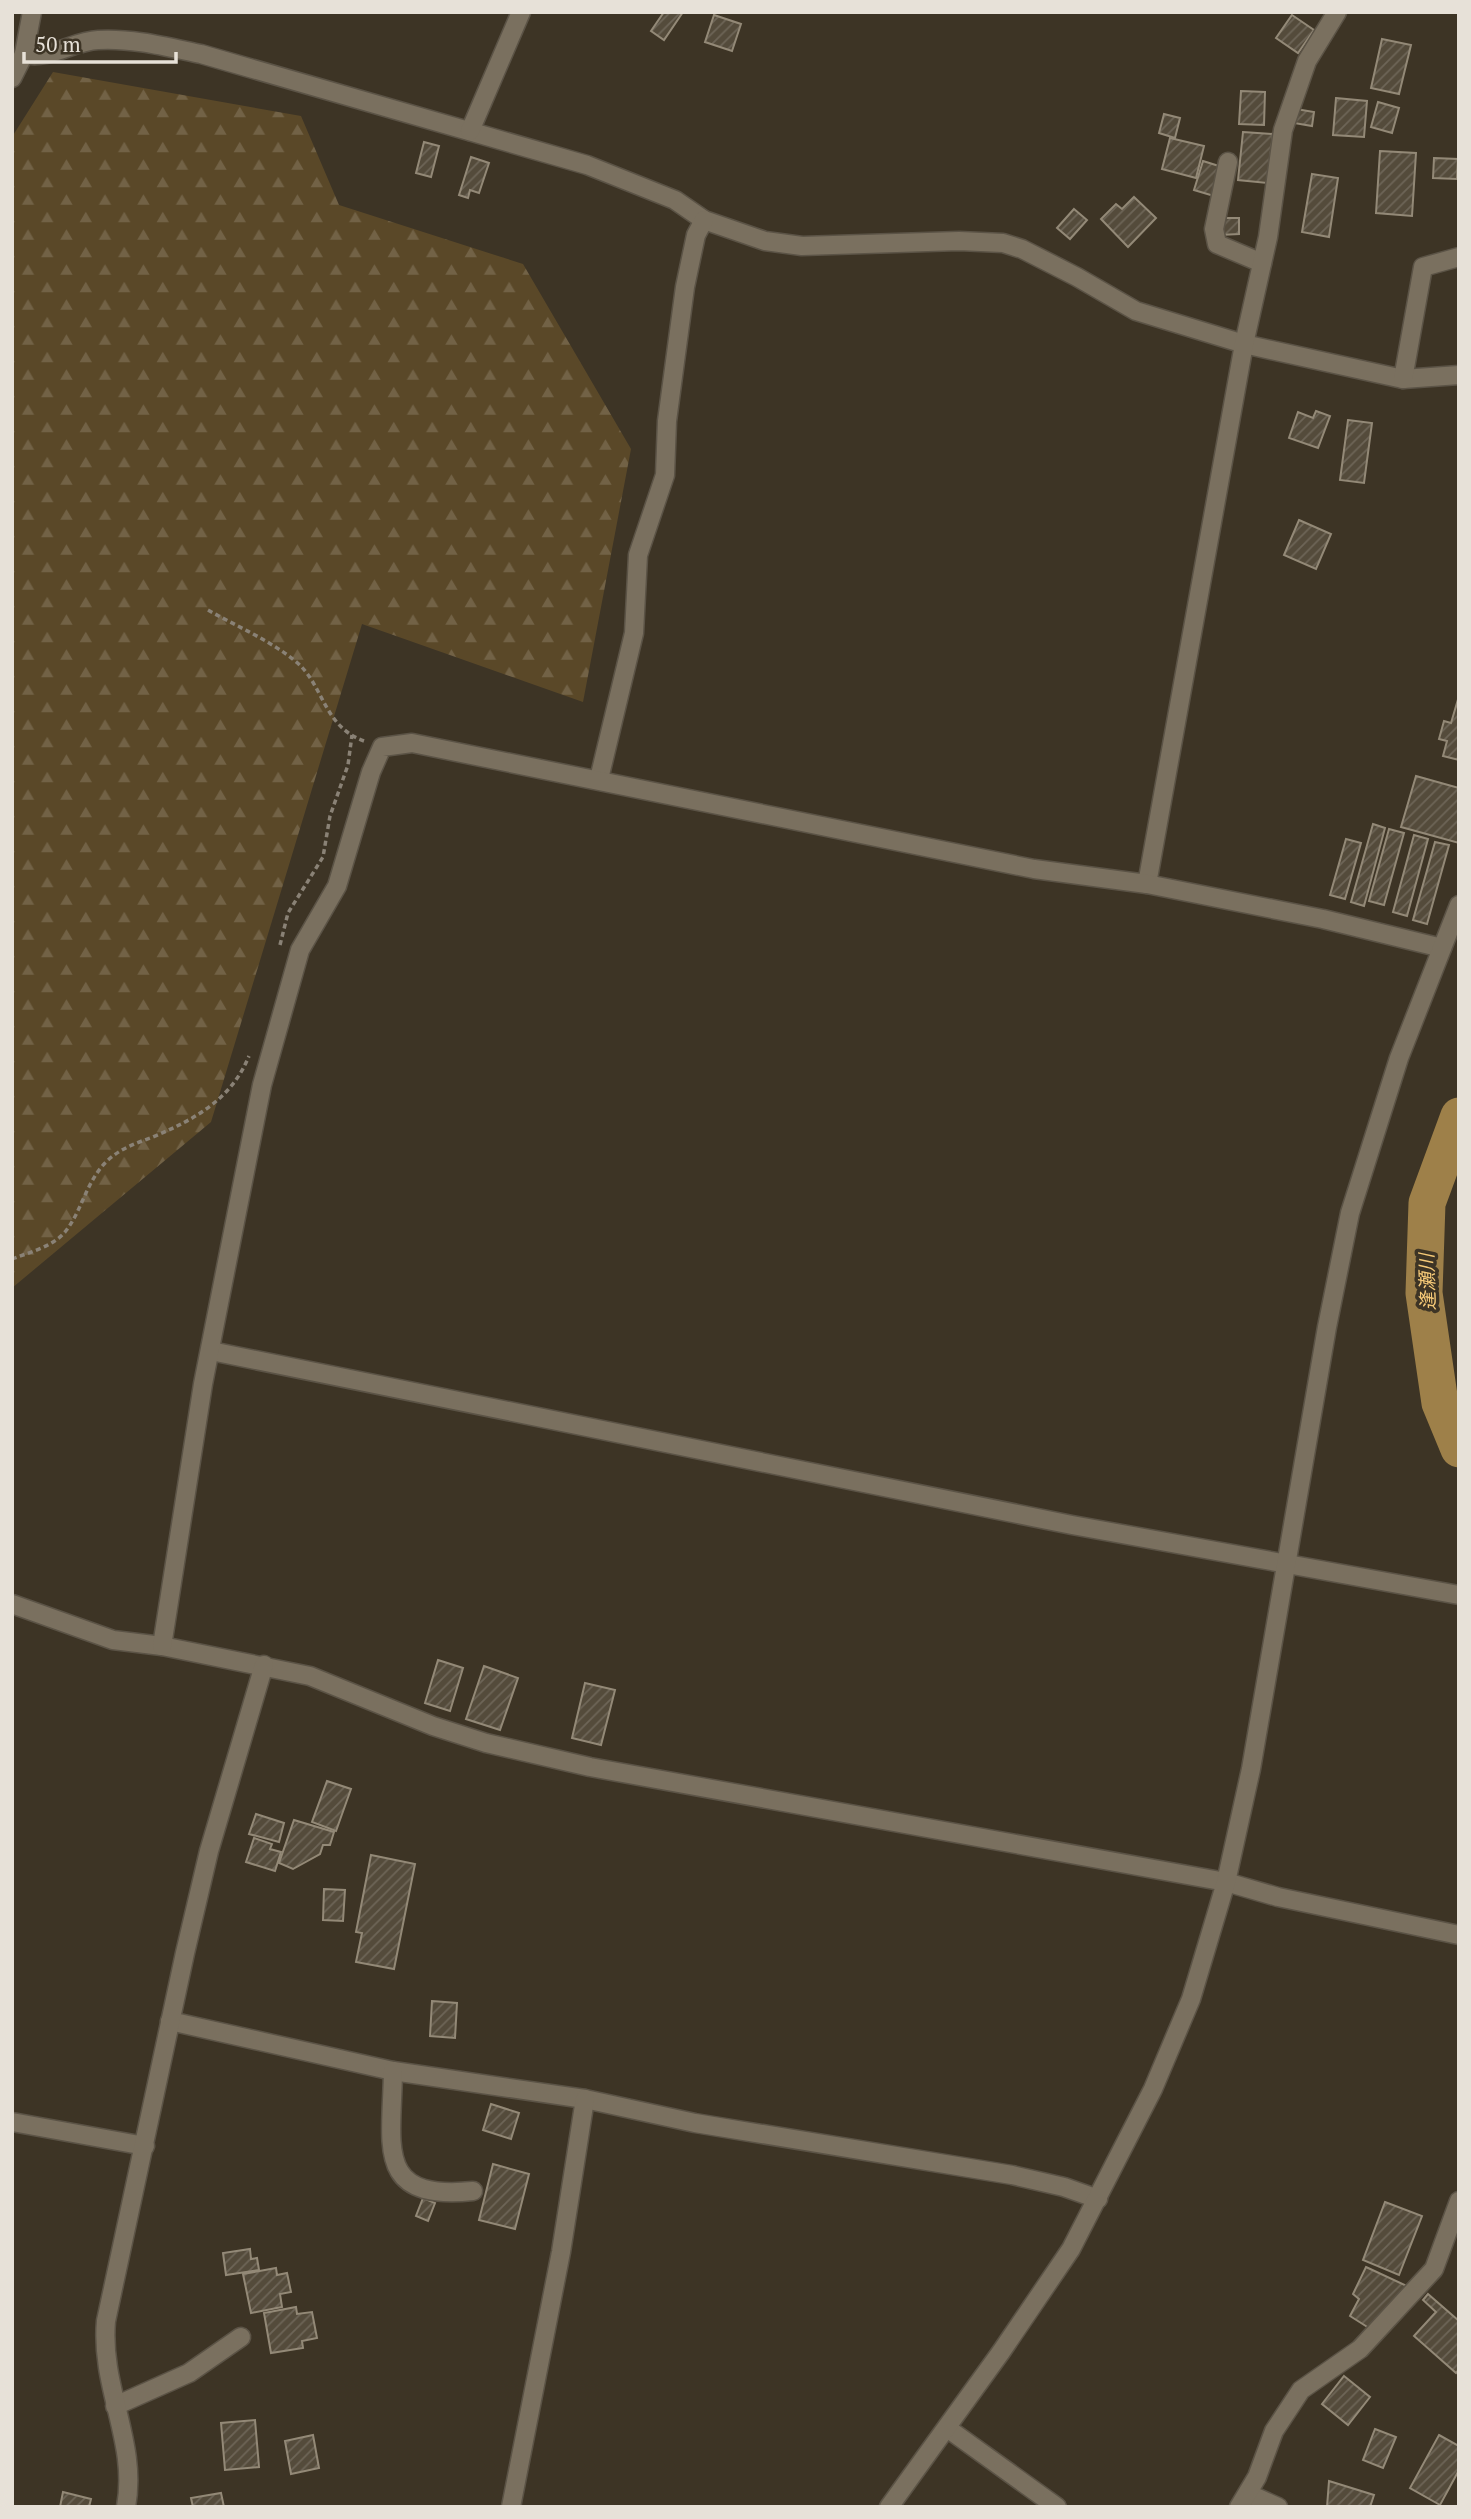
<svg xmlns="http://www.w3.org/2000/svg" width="1471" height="2519" viewBox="0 0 1471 2519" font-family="'PT Serif','Noto Sans JP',serif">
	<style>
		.forest { fill: url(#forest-firs) }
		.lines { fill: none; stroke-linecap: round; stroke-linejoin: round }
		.river { stroke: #9e8049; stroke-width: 37 }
		.building { fill: url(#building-hatch); stroke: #938977; stroke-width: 2 }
		.minor-casing { stroke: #5b5346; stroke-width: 21 }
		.path { stroke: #8a8276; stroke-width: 3.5; stroke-dasharray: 5 3.5; stroke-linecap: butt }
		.minor { stroke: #7a705f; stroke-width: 18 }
		.labels { text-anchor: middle; stroke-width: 7; stroke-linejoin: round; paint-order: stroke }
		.water-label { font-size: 19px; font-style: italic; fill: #f6ca78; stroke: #3d3425 }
	</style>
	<defs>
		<pattern id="forest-firs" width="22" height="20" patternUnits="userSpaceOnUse" patternTransform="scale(1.75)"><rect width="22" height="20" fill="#5a4828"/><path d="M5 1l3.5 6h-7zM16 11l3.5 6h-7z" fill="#726246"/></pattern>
		<pattern id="building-hatch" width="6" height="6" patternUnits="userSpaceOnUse" patternTransform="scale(1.75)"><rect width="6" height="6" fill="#544b3b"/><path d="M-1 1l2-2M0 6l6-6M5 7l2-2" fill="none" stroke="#6d6557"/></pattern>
	</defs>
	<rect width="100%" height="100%" fill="#3d3425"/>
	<path class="forest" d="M 53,72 L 301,116 L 339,205 L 523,264 L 631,449 L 583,702 L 362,624 L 211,1122 L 12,1288 L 12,137 Z"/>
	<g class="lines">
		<path class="river" d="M 1459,1116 L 1427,1203 L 1424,1293 L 1440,1403 L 1459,1449"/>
	</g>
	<g class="building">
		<path d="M 664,12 L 683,12 L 664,40 L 651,31 Z"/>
		<path d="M 714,15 L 741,24 L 732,51 L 705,42 Z"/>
		<path d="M 1292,15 L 1314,30 L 1298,53 L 1276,38 Z"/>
		<path d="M 1382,39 L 1411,45 L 1399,94 L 1371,88 Z"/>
		<path d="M 1241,91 L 1265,92 L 1264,125 L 1239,124 Z"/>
		<path d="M 1336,98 L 1367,101 L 1364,137 L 1333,135 Z"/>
		<path d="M 1378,102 L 1399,108 L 1392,133 L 1371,127 Z"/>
		<path d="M 1296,109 L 1314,112 L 1312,126 L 1294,123 Z"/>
		<path d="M 1164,114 L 1180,118 L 1175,138 L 1159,133 Z"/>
		<path d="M 1243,132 L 1273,134 L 1267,183 L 1238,180 Z"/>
		<path d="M 1170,138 L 1204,146 L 1196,178 L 1162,169 Z"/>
		<path d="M 424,142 L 439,146 L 431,177 L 416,173 Z"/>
		<path d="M 1380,151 L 1416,153 L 1412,216 L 1376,213 Z"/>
		<path d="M 471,157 L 489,163 L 479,193 L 470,190 L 468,198 L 459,195 Z"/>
		<path d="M 1434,158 L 1458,159 L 1457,179 L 1433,178 Z"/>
		<path d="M 1203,161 L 1222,167 L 1214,196 L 1194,190 Z"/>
		<path d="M 1312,174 L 1338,178 L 1329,237 L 1302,232 Z"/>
		<path d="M 1134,197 L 1156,218 L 1128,247 L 1101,219 L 1116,204 L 1122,209 Z"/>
		<path d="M 1074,209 L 1087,220 L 1070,239 L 1057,228 Z"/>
		<path d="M 1219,218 L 1239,218 L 1239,234 L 1220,235 Z"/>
		<path d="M 1316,411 L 1330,416 L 1318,448 L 1289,438 L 1298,412 L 1313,418 Z"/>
		<path d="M 1348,420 L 1372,423 L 1364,483 L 1340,480 Z"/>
		<path d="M 1299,520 L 1331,534 L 1316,569 L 1284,555 Z"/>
		<path d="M 1459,696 L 1459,760 L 1443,756 L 1447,741 L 1439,739 L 1444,721 L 1451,723 Z"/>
		<path d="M 1416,776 L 1459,788 L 1459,843 L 1401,827 Z"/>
		<path d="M 1373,824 L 1385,828 L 1364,906 L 1351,902 Z"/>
		<path d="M 1389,829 L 1404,833 L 1384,905 L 1369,901 Z"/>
		<path d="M 1414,835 L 1428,839 L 1407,916 L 1393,912 Z"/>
		<path d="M 1346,839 L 1361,843 L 1345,899 L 1330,895 Z"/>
		<path d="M 1435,842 L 1449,845 L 1427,924 L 1413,920 Z"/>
		<path d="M 438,1660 L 463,1668 L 450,1711 L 425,1703 Z"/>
		<path d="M 484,1666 L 518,1678 L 500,1730 L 466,1719 Z"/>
		<path d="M 585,1683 L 615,1690 L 601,1745 L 572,1738 Z"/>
		<path d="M 327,1781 L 351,1789 L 336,1831 L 312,1822 Z"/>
		<path d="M 256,1814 L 284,1823 L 279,1842 L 249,1834 Z"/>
		<path d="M 294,1820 L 334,1832 L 330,1845 L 323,1845 L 320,1854 L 293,1869 L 279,1863 Z"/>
		<path d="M 254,1838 L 272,1844 L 270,1849 L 281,1852 L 275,1871 L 246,1862 Z"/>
		<path d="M 371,1855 L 415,1864 L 394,1969 L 356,1962 L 362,1933 L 356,1932 Z"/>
		<path d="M 324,1889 L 345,1890 L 343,1921 L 323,1920 Z"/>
		<path d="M 432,2001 L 457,2003 L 455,2038 L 430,2036 Z"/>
		<path d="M 491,2104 L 519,2113 L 511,2139 L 483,2130 Z"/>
		<path d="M 493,2164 L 529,2174 L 515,2229 L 479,2220 Z"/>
		<path d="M 423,2198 L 435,2203 L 428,2221 L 416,2216 Z"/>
		<path d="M 1385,2202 L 1422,2216 L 1399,2275 L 1363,2260 Z"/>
		<path d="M 250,2249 L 251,2259 L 257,2258 L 259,2270 L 226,2275 L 223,2253 Z"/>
		<path d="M 1366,2267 L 1407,2286 L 1369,2328 L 1350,2316 L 1359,2299 L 1353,2294 Z"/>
		<path d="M 276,2268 L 277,2275 L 287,2273 L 291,2292 L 280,2294 L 282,2307 L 251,2313 L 243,2274 Z"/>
		<path d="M 1428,2294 L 1459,2321 L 1459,2369 L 1456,2373 L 1414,2336 L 1436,2312 L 1423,2300 Z"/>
		<path d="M 296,2307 L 297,2314 L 312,2312 L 317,2338 L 302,2341 L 303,2348 L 271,2353 L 264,2313 Z"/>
		<path d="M 1344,2376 L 1370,2397 L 1348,2425 L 1322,2404 Z"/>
		<path d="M 255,2420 L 259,2467 L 225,2470 L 221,2423 Z"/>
		<path d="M 1375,2429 L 1396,2437 L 1383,2468 L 1363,2460 Z"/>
		<path d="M 313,2435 L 319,2468 L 291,2474 L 285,2441 Z"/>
		<path d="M 1439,2435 L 1459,2446 L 1459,2470 L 1440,2505 L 1410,2488 Z"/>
		<path d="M 1329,2481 L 1374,2495 L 1370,2507 L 1327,2507 Z"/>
		<path d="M 63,2492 L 91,2499 L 89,2507 L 60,2507 Z"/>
		<path d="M 221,2493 L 224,2507 L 193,2507 L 191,2498 Z"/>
	</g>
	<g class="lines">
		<defs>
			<g id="minor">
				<path d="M 24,54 C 50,60 73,41 98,40 C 133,38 167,47 201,54 L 587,165 L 675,200 L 704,220 L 765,241 L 802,246 L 959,241 L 1003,243 L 1022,249 L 1077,277 L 1136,311 L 1244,344 L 1403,379 L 1459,375"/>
				<path d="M 12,78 L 24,54 L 32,12"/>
				<path d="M 470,131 L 521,12"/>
				<path d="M 1228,162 L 1214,229 L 1217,244 L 1262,263"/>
				<path d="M 1403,379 L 1423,267 L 1459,257"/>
				<path d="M 599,779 L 634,633 L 638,555 L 665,475 L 667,421 L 685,287 L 696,235 L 704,220"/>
				<path d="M 1147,884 L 1244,344 L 1268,237 L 1283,130 L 1307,61 L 1337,12"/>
				<path d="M 211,1351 L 1072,1525 L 1459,1595"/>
				<path d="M 12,1604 L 113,1640 L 162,1646 L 310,1676 L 433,1726 L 486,1743 L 590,1767 L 1226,1882 L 1278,1897 L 1459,1935"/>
				<path d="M 162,1646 L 203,1384 L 262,1085 L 300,950 L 337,886 L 371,772 L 382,747 L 412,743 L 1034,869 L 1147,884 L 1323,919 L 1442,948"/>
				<path d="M 170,2021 L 393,2071 L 585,2099 L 695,2123 L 1012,2175 L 1064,2187 L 1098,2199"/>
				<path d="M 393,2071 C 392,2146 374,2201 473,2191"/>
				<path d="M 12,2122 L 145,2146"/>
				<path d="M 115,2406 L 189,2373 L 241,2337"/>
				<path d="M 947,2428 L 1057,2507"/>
				<path d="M 1249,2494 L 1278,2507"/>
				<path d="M 126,2507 C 138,2442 100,2388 106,2321 L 185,1953 L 209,1851 L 264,1665"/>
				<path d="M 511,2507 L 561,2252 L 585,2099"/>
				<path d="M 889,2507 L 1001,2352 L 1071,2249 L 1153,2089 L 1191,1999 L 1226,1882 L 1251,1769 L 1327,1327 L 1350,1213 L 1399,1058 L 1459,905"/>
				<path d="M 1239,2507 L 1257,2477 L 1274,2431 L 1301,2390 L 1360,2349 L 1434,2269 L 1459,2201"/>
			</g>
		</defs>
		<use href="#minor" class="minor-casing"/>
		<g class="path">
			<path d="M 208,610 C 236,626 269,640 294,660 C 324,683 322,726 364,741"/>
			<path d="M 280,945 L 288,913 L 323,857 L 330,816 L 348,765 L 352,735"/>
			<path d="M 12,1259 C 30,1252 52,1247 65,1232 C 82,1211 86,1182 106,1162 C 119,1149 136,1143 153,1137 C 195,1119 231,1100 249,1056"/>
		</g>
		<use href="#minor" class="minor"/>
	</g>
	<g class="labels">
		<g class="water-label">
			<text transform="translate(1427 1282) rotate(-92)" y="7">逢瀬川</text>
		</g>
	</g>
	<rect width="1471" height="2519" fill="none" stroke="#e7e1d8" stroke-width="28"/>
	<path d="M24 52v10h152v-10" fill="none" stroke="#e7e1d8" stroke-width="3.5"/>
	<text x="35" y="52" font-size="21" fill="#e7e1d8" stroke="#3d3425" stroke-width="5" paint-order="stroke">50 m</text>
</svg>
